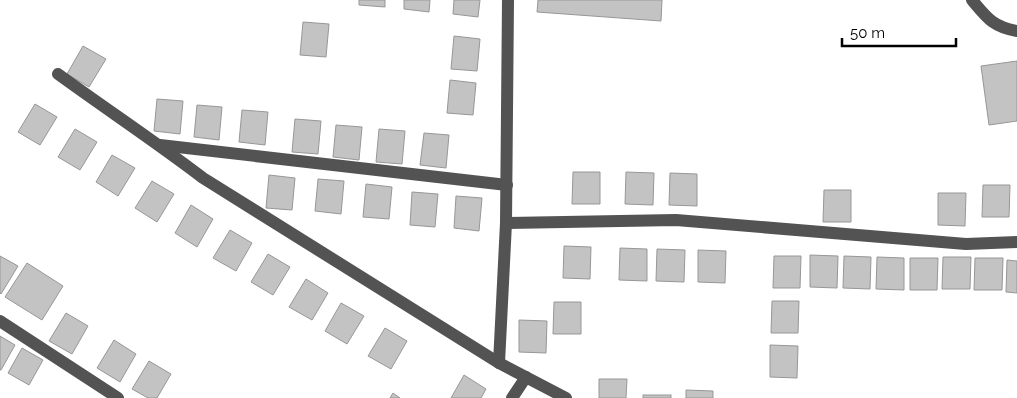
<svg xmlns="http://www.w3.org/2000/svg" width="1017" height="398" viewBox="0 0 1017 398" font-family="Raleway,sans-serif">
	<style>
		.building { fill: #c3c3c3; stroke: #979797 }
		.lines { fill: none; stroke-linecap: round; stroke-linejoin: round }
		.minor { stroke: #535353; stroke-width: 12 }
	</style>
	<rect width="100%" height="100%" fill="#fff"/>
	<g class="building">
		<path d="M 359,0 L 385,0 L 385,7 L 359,5 Z"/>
		<path d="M 404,0 L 430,0 L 429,12 L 404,9 Z"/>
		<path d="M 454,0 L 480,0 L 478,17 L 453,14 Z"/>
		<path d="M 538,0 L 662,0 L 661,21 L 537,12 Z"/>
		<path d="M 303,22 L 329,24 L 326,57 L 300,55 Z"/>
		<path d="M 454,36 L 480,39 L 477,71 L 451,69 Z"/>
		<path d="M 83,46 L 106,59 L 89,87 L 67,74 Z"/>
		<path d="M 1017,61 L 1017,121 L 989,125 L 981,66 Z"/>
		<path d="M 450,80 L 476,83 L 473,115 L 447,113 Z"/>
		<path d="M 157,99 L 183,101 L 180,134 L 154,131 Z"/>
		<path d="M 35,104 L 57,117 L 40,145 L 18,132 Z"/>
		<path d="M 197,105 L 222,107 L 219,140 L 194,137 Z"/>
		<path d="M 242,110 L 268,112 L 265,145 L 239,142 Z"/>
		<path d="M 295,119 L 321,121 L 318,154 L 292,152 Z"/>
		<path d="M 336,125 L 362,127 L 359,160 L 333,157 Z"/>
		<path d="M 75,129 L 97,142 L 80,170 L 58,157 Z"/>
		<path d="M 379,129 L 405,131 L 402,164 L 376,162 Z"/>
		<path d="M 424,133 L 449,135 L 446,168 L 420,165 Z"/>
		<path d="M 112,155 L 135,168 L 118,196 L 96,182 Z"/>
		<path d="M 573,172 L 600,172 L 600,204 L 572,204 Z"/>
		<path d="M 626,172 L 654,173 L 653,205 L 625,204 Z"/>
		<path d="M 670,173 L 697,174 L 697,206 L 669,205 Z"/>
		<path d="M 269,175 L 295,178 L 292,210 L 266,208 Z"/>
		<path d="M 318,179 L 344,181 L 341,214 L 315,211 Z"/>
		<path d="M 152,181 L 174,194 L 157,222 L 135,208 Z"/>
		<path d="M 366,184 L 392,187 L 389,219 L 363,217 Z"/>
		<path d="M 983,185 L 1010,185 L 1009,217 L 982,217 Z"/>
		<path d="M 824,190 L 851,190 L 851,222 L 823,222 Z"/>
		<path d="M 412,192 L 438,194 L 435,227 L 410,225 Z"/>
		<path d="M 938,193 L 966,193 L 965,226 L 938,225 Z"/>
		<path d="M 456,196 L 482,198 L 479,231 L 454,228 Z"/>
		<path d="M 191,205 L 213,219 L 197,247 L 175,233 Z"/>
		<path d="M 230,230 L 252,243 L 236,271 L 213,258 Z"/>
		<path d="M 564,246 L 591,247 L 590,279 L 563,278 Z"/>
		<path d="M 620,248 L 647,249 L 647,281 L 619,280 Z"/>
		<path d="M 657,249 L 685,250 L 684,282 L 656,281 Z"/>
		<path d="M 698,250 L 726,251 L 725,283 L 698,282 Z"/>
		<path d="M 268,254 L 290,267 L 273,295 L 251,282 Z"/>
		<path d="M 810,255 L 838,256 L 837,288 L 810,287 Z"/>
		<path d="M 0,256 L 18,266 L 1,294 L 0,293 Z"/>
		<path d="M 774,256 L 801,256 L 800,288 L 773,288 Z"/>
		<path d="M 844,256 L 871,257 L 870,289 L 843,288 Z"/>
		<path d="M 877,257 L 904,258 L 904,290 L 876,289 Z"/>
		<path d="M 943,257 L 971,257 L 970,289 L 942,289 Z"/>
		<path d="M 910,258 L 938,258 L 937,290 L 910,290 Z"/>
		<path d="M 975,258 L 1003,258 L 1002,290 L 974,290 Z"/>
		<path d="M 1007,260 L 1017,261 L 1017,293 L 1006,292 Z"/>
		<path d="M 27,263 L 63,286 L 42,320 L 5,297 Z"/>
		<path d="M 306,279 L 328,293 L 312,320 L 289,307 Z"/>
		<path d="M 772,301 L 799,301 L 798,333 L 771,333 Z"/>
		<path d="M 554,302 L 581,302 L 581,334 L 553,334 Z"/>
		<path d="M 341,303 L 364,316 L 347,344 L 325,331 Z"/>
		<path d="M 66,313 L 88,326 L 72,354 L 49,341 Z"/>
		<path d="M 519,320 L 547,321 L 546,353 L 519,352 Z"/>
		<path d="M 385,328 L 407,341 L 391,369 L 368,356 Z"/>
		<path d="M 0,336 L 15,345 L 1,370 L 0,370 Z"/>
		<path d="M 114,340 L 136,354 L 120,382 L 97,368 Z"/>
		<path d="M 770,345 L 798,346 L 797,378 L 770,377 Z"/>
		<path d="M 22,348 L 43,360 L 29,385 L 8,373 Z"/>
		<path d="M 149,361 L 171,374 L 157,398 L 148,398 L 132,389 Z"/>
		<path d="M 464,375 L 486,389 L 481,398 L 451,398 Z"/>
		<path d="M 599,379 L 627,379 L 626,398 L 599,398 Z"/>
		<path d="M 686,390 L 713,391 L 713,398 L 686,398 Z"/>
		<path d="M 393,393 L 400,398 L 390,398 Z"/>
		<rect x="643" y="395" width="28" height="3"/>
	</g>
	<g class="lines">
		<g class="minor">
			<path d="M 972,0 C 987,18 993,27 1017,31"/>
			<path d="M 58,74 C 106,109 156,142 203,178 L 499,363 L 566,398"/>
			<path d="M 160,145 L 507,185"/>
			<path d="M 506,223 L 676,220 L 966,244 L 1017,242"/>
			<path d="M 0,321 L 118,398"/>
			<path d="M 499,363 L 506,223 L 508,0"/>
			<path d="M 512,398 L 526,377"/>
		</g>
	</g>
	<path d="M842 38v8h114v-8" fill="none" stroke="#000000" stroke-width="2.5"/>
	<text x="850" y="38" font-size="15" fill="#000000" stroke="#ffffff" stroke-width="4" paint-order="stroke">50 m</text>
</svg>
